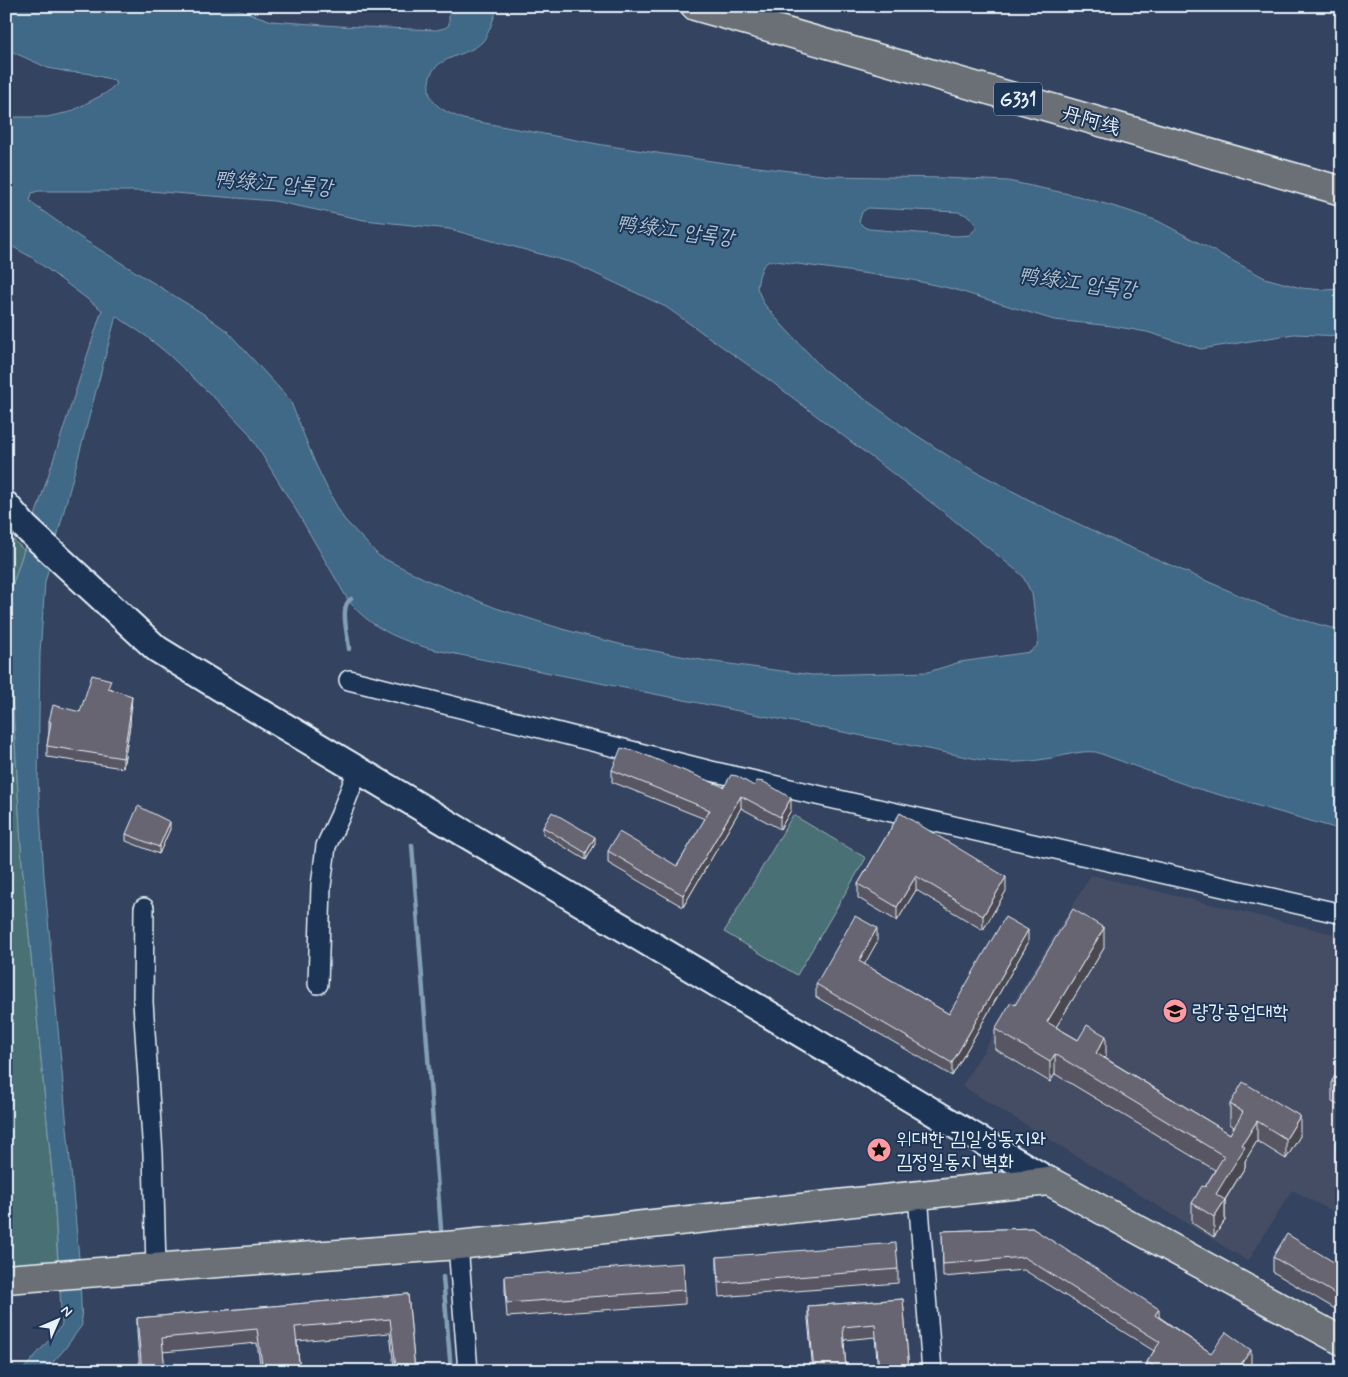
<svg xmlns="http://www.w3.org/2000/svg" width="1348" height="1377" viewBox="0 0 1348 1377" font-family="Mynerve,'LXGW WenKai TC','Poor Story',sans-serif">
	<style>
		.built { fill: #444d65 }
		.green { fill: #487075; stroke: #98b0b6 }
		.water { fill: #406887; stroke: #839fb4; fill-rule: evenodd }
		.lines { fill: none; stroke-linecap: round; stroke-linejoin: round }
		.stream { stroke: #839fb4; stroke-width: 4.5 }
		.minor-casing { stroke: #e8f1f8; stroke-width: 22 }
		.secondary-casing { stroke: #e8f1f8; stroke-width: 30 }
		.primary-casing { stroke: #e8f1f8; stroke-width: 31 }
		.trunk-casing { stroke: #e8f1f8; stroke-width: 31 }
		.minor { stroke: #1d3557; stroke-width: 19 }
		.secondary { stroke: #1d3557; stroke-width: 26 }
		.primary { stroke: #6b7074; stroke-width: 28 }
		.trunk { stroke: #6b7074; stroke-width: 28 }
		.wall { fill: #595762; stroke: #e8f1f8 }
		.shaded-wall { fill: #494750; stroke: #e8f1f8 }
		.building { fill: #686572; stroke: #e8f1f8 }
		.labels { text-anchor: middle; stroke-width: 4; stroke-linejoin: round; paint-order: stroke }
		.shield { fill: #1d3557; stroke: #abb9c8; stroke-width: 1 }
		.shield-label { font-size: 19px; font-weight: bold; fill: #e8f1f8 }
		.street-label { font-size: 20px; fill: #e8f1f8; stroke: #1d3557 }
		.poi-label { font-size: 20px; fill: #e8f1f8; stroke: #1d3557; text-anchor: start }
		.water-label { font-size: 21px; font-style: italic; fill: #adc1d0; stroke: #1d3557 }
	</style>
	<rect width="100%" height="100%" fill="#34435f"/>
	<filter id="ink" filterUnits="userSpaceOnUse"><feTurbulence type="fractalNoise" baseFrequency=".02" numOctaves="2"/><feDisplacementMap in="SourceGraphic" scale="10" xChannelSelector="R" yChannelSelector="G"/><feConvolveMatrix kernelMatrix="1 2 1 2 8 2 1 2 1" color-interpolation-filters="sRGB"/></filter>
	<g filter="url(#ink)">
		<path class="built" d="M 1091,875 L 1342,936 L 1342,1216 L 1292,1190 L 1248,1261 L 962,1086 Z"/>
		<g class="green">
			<path d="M 6,533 L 24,550 L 12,587 L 9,638 L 22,862 L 54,1193 L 58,1264 L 6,1267 Z"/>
			<path d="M 793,815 L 866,858 L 797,975 L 724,932 Z"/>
		</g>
		<path class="water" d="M 6,6 L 228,6 L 272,21 L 338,26 L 436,30 L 445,28 L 449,25 L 449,6 L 498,6 C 494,16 489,35 482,42 C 464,60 426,54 429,90 C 431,107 449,113 463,119 L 603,145 L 725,163 L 831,176 L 944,178 L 1008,181 L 1078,196 L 1126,210 L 1158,221 L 1265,278 L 1301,288 L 1324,290 L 1342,289 L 1342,336 L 1294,334 L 1201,349 L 1147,332 L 1112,326 L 1054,320 L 953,289 L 912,280 L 776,261 L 769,261 L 763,266 L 759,276 L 757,288 L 764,304 L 782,325 L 824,370 L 901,425 L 956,461 L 1037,504 L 1104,536 L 1282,614 L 1342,631 L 1342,830 L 1192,787 L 1096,752 C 1078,750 1062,757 1045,759 C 1021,763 1006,763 982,760 L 431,649 C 398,639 370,628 348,600 L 296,510 L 248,432 L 226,409 L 168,354 L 146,336 L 116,316 L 45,582 L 40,653 L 38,781 L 44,876 L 79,1258 L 82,1325 L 64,1350 L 45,1371 L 22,1371 L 62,1325 L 54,1193 L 22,862 L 9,638 L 12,587 L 102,310 L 31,257 L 6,243 L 6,117 L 47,117 L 70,112 L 106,93 L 116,84 L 114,80 L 86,73 L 69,72 L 48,68 L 6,49 ZM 38,191 L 149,191 L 274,201 L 364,220 L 449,229 L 573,263 L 666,307 L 768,379 L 945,513 L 1022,575 L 1032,594 L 1038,638 L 1037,646 L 1030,652 L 960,662 L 928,672 L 812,675 L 707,661 L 623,645 L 562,629 L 496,608 L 429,581 L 379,556 L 344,519 L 331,496 L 315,463 L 290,400 L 227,331 L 202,313 L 81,238 L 34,205 L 30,200 L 32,193 ZM 868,208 L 958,212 C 967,215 975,218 976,228 L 970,235 L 956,236 L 869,229 L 864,227 L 859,222 L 862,212 Z"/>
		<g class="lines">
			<g class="stream">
				<path d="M 349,649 C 348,636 339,605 351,599"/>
				<path d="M 412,845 L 441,1229"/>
				<path d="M 443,1277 L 451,1371"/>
			</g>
			<defs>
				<g id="minor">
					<path d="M 349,680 L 711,771 L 1342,914"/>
					<path d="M 144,908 L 143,1002 L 153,1154 L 156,1267"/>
					<path d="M 318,984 L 321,886 L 326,846 L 340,816 L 358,770"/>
					<path d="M 918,1195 L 932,1371"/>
					<path d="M 458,1245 L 468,1371"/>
				</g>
				<path id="secondary" d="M 6,505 L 25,527 L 157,649 L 232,695 L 1049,1181"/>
				<path id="primary" d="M 6,1279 L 458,1245 L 1049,1181 L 1342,1341"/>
				<path id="trunk" d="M 695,6 L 1342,191"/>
			</defs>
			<use href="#minor" class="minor-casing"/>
			<use href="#secondary" class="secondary-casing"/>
			<use href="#primary" class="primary-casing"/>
			<use href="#trunk" class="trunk-casing"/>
			<use href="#minor" class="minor"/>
			<use href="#secondary" class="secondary"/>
			<use href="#primary" class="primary"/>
			<use href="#trunk" class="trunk"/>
		</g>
		<g class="wall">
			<path d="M 111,688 L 132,706 L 130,716 L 130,725 L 123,768 L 47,757 L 47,746 L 49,732 L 49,721 L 80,712 Z"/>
			<path d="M 612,770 L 724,787 L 791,810 L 780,829 L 741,808 L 683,907 L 608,863 L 608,851 L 677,866 L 705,819 L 612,782 Z"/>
			<path d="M 900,813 L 1006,891 L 983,930 L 916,890 L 897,921 L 858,898 L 858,884 Z"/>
			<path d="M 543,827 L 595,844 L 586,860 L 543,834 Z"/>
			<path d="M 170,829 L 159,854 L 126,841 L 126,834 Z"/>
			<path d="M 877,942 L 864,964 L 949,1014 L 1028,943 L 952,1076 L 816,997 L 816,984 Z"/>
			<path d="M 1104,948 L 1056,1027 L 1106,1056 L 1105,1058 L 1230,1134 L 1234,1127 L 1230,1124 L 1230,1104 L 1300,1136 L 1286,1159 L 1257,1141 L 1245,1161 L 1245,1167 L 1225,1200 L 1225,1220 L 1214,1237 L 1192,1223 L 1192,1203 L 1205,1187 L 1215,1170 L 1055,1074 L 1050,1082 L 995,1049 L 995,1029 L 1015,1005 Z"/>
			<path d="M 1342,1064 L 1342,1107 L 1332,1102 L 1332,1081 Z"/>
			<path d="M 1342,1131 L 1342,1168 L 1335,1163 L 1335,1143 Z"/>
			<path d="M 1032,1228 L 1211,1353 L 1251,1363 L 1246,1371 L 1147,1371 L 1147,1362 L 1154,1351 L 1024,1270 L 943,1277 L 942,1231 Z"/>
			<path d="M 717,1257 L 898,1269 L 898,1283 L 719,1297 L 717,1271 Z"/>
			<path d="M 1273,1257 L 1342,1267 L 1342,1313 L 1273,1272 Z"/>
			<path d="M 505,1276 L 685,1290 L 685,1304 L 507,1317 L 505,1290 Z"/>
			<path d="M 408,1294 L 415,1371 L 394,1367 L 390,1333 L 297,1341 L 300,1371 L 261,1371 L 257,1343 L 163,1352 L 165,1371 L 140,1371 L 137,1332 L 137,1318 Z"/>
			<path d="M 903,1299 L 909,1371 L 878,1371 L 875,1337 L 844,1340 L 846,1371 L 813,1371 L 808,1319 L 808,1306 Z"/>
		</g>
		<g class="shaded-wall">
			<path d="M 132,696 L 130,725 L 123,768 L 123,758 L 129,714 Z"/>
			<path d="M 741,796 L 741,808 L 683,907 L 683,895 Z"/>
			<path d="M 791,798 L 791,810 L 780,829 L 780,817 Z"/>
			<path d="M 170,822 L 170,829 L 159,854 L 159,847 Z"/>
			<path d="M 595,837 L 595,844 L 586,860 L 586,853 Z"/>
			<path d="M 916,876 L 916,890 L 897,921 L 897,907 Z"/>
			<path d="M 1006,877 L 1006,891 L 983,930 L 983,916 Z"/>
			<path d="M 877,928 L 877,942 L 859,974 L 859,961 Z"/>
			<path d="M 1104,928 L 1104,948 L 1047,1042 L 1047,1022 Z"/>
			<path d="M 1028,930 L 1028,943 L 952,1076 L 952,1063 Z"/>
			<path d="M 1106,1036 L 1106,1056 L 1096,1073 L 1096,1053 Z"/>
			<path d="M 1055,1054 L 1055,1074 L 1050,1082 L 1050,1062 Z"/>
			<path d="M 1300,1116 L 1300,1136 L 1286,1159 L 1286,1139 Z"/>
			<path d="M 1257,1121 L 1257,1141 L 1245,1161 L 1245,1167 L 1216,1214 L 1216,1194 L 1242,1145 Z"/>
			<path d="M 1225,1200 L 1225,1220 L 1214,1237 L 1214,1217 Z"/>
			<path d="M 1159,1309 L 1159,1322 L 1155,1315 Z"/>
			<path d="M 1251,1350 L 1251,1363 L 1246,1371 L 1236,1371 Z"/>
		</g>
		<g class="building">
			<path d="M 92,675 L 111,680 L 108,688 L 132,696 L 129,714 L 130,715 L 123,758 L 47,746 L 51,722 L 49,721 L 53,705 L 80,712 Z"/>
			<path d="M 621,748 L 638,752 L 724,787 L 731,775 L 737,776 L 754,786 L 757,781 L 764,782 L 791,798 L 780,817 L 741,796 L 683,895 L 608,851 L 619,832 L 677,866 L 710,810 L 612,770 Z"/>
			<path d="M 138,806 L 170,822 L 159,847 L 126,834 Z"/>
			<path d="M 552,812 L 595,837 L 586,853 L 543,827 Z"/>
			<path d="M 900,813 L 1006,877 L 983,916 L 916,876 L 897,907 L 858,884 Z"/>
			<path d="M 1073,909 L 1104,928 L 1047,1022 L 1078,1040 L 1087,1025 L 1106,1036 L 1096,1053 L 1230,1134 L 1243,1112 L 1230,1104 L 1243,1082 L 1300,1116 L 1286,1139 L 1257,1121 L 1242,1145 L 1245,1147 L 1216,1194 L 1225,1200 L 1214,1217 L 1192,1203 L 1202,1186 L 1205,1187 L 1224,1156 L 1055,1054 L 1050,1062 L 995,1029 L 1011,1002 L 1015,1005 Z"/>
			<path d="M 855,916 L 877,928 L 859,961 L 949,1014 L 1005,917 L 1028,930 L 952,1063 L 816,984 Z"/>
			<path d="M 1342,1064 L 1342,1087 L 1332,1081 Z"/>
			<path d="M 1342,1131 L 1342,1147 L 1335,1143 Z"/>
			<path d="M 1032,1228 L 1159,1309 L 1155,1315 L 1211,1353 L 1226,1332 L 1251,1350 L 1236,1371 L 1194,1371 L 1187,1366 L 1184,1371 L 1160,1371 L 1147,1362 L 1160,1342 L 1024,1257 L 943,1264 L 942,1231 Z"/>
			<path d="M 1287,1234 L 1342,1267 L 1342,1298 L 1273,1257 Z"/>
			<path d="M 896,1243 L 898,1269 L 719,1283 L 717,1257 Z"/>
			<path d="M 683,1263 L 685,1290 L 507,1303 L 505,1276 Z"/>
			<path d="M 408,1294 L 415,1371 L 380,1371 L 379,1369 L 396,1367 L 390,1319 L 295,1327 L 300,1371 L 263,1371 L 257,1329 L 162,1338 L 165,1371 L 142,1371 L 137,1318 Z"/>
			<path d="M 903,1299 L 909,1371 L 879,1371 L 875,1324 L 843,1327 L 846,1371 L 814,1371 L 808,1306 Z"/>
			<path d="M 1283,1363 L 1297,1371 L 1278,1371 Z"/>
		</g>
	</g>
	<defs>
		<symbol id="university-disc" viewBox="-11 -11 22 22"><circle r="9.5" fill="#ff9aa2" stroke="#1d3557"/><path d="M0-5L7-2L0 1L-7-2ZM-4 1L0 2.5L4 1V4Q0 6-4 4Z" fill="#111"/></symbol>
		<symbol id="sight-disc" viewBox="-11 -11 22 22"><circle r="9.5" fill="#ff9aa2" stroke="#1d3557"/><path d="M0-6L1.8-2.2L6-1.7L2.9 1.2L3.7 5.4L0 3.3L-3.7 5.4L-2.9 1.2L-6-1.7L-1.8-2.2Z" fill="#111"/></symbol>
	</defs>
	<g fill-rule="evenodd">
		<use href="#university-disc" x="1161" y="997" width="28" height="28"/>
		<use href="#sight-disc" x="865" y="1136" width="28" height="28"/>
	</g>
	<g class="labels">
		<rect class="shield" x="994" y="82.5" width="48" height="33" rx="4"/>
		<g class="shield-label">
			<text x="1018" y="106">G331</text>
		</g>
		<g class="street-label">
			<text transform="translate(1091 120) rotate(16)" y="7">丹阿线</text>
		</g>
		<g class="poi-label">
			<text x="1192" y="1018">량강공업대학</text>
			<text x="896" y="1145">위대한 김일성동지와<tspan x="896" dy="23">김정일동지 벽화</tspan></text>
		</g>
		<g class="water-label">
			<text transform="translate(273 183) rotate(4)" y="7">鸭绿江 압록강</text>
			<text transform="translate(675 230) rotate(7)" y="7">鸭绿江 압록강</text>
			<text transform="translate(1077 282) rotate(7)" y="7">鸭绿江 압록강</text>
		</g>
	</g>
	<rect width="1348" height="1377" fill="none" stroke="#1d3557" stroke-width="25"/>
	<rect x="12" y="12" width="1323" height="1352" fill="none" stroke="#e8f1f8" stroke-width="2" filter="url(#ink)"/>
	<g transform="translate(58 1320) rotate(45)" stroke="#1d3557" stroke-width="4" paint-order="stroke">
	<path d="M0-4L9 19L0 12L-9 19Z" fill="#e8f1f8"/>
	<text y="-8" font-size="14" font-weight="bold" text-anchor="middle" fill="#e8f1f8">N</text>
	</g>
</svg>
